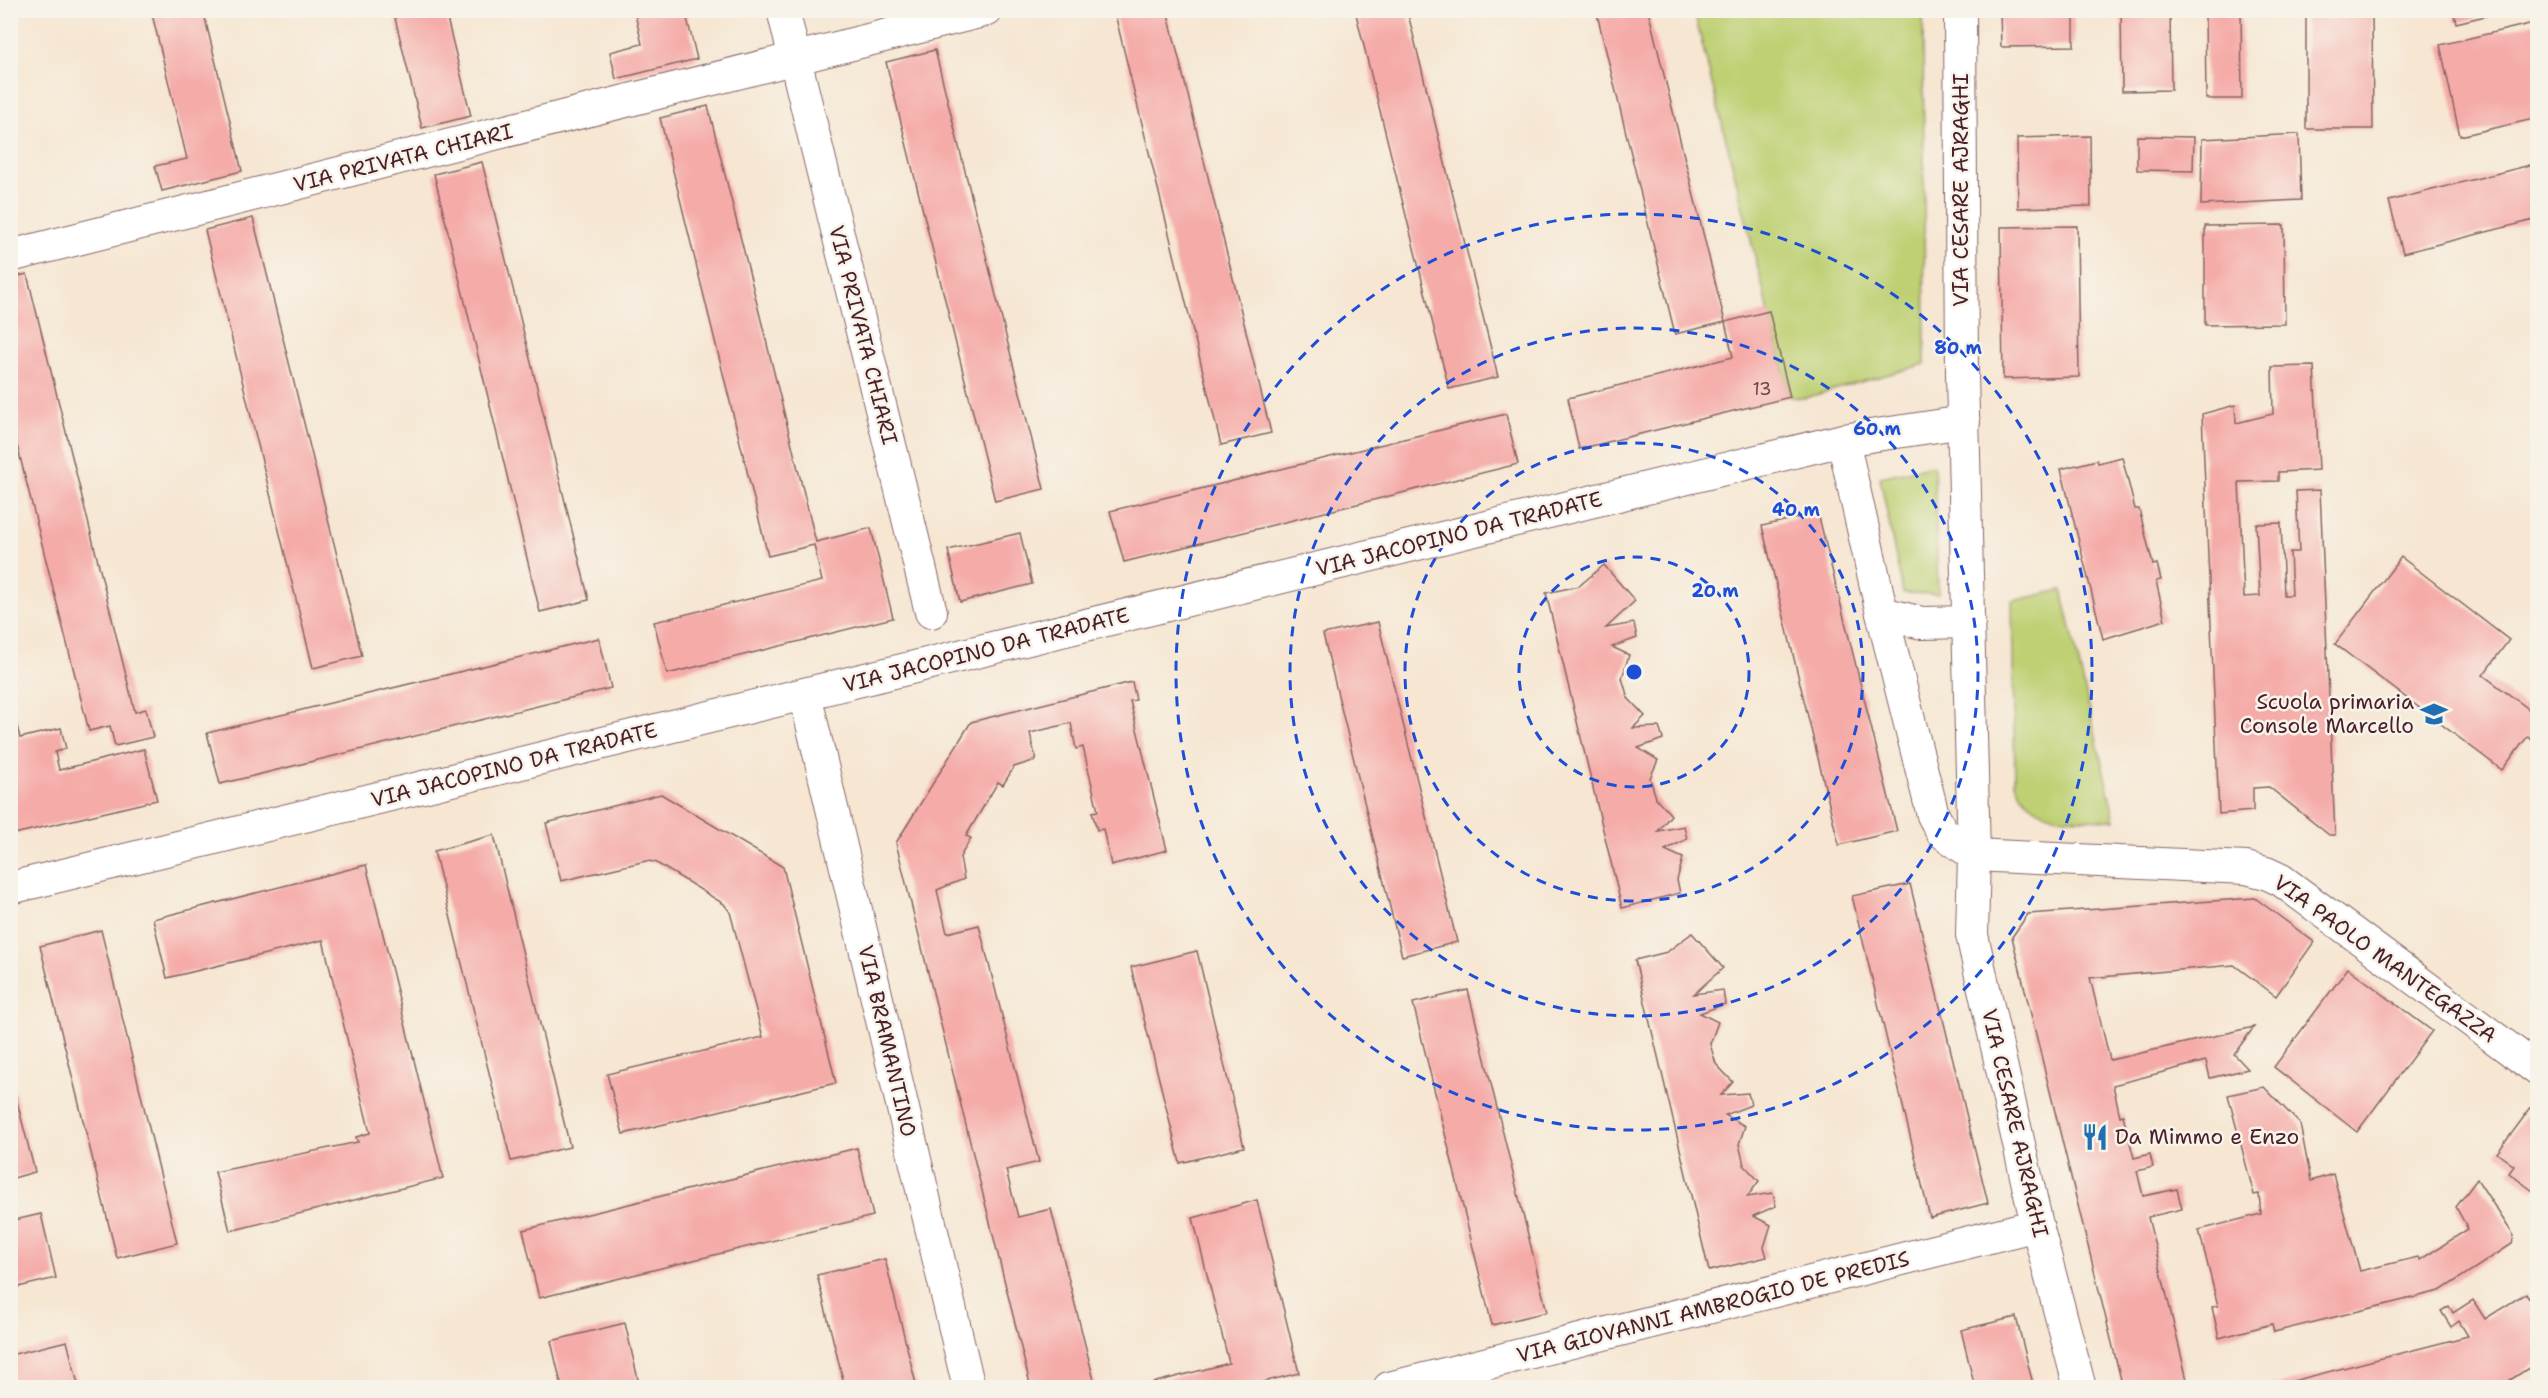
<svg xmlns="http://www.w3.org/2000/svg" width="2548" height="1398" viewBox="0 0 2548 1398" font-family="'Shantell Sans',sans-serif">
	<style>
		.green { fill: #bed073; stroke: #84784f; stroke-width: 1.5 }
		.building { fill: #f5aba8 }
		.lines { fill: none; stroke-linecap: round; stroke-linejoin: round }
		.street-casing { stroke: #866565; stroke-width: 34 }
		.street { stroke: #fff; stroke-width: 32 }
		.ring { fill: none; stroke: #1d4ed8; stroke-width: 3; stroke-dasharray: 10 8 }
		.labels { text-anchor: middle; stroke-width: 5; stroke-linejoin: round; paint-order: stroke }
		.number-label { font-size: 18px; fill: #75424a }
		.street-label { font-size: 21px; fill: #4a1f2b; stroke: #f7f3e8 }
		.poi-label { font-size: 21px; fill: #4a1f2b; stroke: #f7f3e8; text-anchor: end }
		.centre { fill: #1d4ed8; stroke: #f7f3e8; stroke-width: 3 }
		.ring-label { font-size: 18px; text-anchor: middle; font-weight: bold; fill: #1d4ed8; stroke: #f7f3e8; stroke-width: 5; stroke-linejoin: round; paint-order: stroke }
	</style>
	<rect width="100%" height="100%" fill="#f7f3e8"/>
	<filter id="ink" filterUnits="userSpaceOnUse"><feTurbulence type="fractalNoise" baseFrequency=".0167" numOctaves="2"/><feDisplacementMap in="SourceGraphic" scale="12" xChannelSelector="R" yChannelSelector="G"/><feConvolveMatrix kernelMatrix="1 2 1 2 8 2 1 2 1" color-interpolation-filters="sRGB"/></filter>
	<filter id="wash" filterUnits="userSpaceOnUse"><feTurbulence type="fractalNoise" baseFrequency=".008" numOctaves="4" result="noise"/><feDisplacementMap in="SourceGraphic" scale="24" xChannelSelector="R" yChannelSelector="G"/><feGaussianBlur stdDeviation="1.35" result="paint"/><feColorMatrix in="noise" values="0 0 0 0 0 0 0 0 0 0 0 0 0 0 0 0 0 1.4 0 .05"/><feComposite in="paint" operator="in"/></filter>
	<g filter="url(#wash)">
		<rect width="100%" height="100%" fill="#f6e6d2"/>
		<g class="green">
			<path d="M 1694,11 L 1923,11 L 1925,364 L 1805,398 L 1790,397 Z"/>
			<path d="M 1934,465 L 1938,594 L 1903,593 L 1880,477 Z"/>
			<path d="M 2062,590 L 2115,820 C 2075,818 2034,825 2015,783 L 2012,601 Z"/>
		</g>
		<g id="blocks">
			<g class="building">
				<path d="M 151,10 L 203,10 L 242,171 L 162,191 L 155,166 L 187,159 Z"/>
				<path d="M 393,10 L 445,10 L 471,116 L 422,128 Z"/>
				<path d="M 634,10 L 685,10 L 697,59 L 616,79 L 610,52 L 642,44 Z"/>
				<path d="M 1114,10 L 1167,10 L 1271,433 L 1221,445 Z"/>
				<path d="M 1355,10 L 1407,10 L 1498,377 L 1449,389 Z"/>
				<path d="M 1596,10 L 1648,10 L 1725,322 L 1675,334 Z"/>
				<path d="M 2000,10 L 2074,10 L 2074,46 L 2001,47 Z"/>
				<path d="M 2121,10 L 2170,10 L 2171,90 L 2122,91 Z"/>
				<path d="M 2205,10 L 2241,10 L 2242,99 L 2206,99 Z"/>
				<path d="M 2306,10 L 2372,10 L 2373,129 L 2306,129 Z"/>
				<path d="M 2453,10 L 2505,10 L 2506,11 L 2456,23 Z"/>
				<path d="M 2538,22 L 2538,118 L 2460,136 L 2440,45 Z"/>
				<path d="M 935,50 L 1044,489 L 995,501 L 886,62 Z"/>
				<path d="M 708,106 L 816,542 L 871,528 L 893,618 L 667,674 L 654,622 L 822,581 L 814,545 L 768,556 L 665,138 L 660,118 Z"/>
				<path d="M 2299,134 L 2301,200 L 2201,205 L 2202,139 Z"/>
				<path d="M 2090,136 L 2091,206 L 2018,208 L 2017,138 Z"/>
				<path d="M 2137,136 L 2194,137 L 2193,171 L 2137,170 Z"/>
				<path d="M 482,162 L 589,600 L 540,612 L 434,174 Z"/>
				<path d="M 2538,163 L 2538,219 L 2403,253 L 2389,201 Z"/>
				<path d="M 253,218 L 362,656 L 313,668 L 205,230 Z"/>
				<path d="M 2284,225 L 2285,324 L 2205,325 L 2205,226 Z"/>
				<path d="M 2077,226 L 2079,377 L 2003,379 L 2001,227 Z"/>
				<path d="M 27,274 L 135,712 L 146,709 L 153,737 L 115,746 L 110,726 L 89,731 L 10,417 L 10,278 Z"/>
				<path d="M 1769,311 L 1790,397 L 1579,449 L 1568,398 L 1733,357 L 1725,322 Z"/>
				<path d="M 2314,366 L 2319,470 L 2278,472 L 2278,481 L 2239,482 L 2244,597 L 2260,596 L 2256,524 L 2281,523 L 2284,595 L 2292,595 L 2290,552 L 2299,552 L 2296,491 L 2320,490 L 2335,835 L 2329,835 L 2269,787 L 2253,788 L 2253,811 L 2219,814 L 2202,414 L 2235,405 L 2236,423 L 2273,414 L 2272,367 Z"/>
				<path d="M 1506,414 L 1518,464 L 1124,562 L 1110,511 Z"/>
				<path d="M 2122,457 L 2135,509 L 2139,509 L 2153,565 L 2157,564 L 2161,580 L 2156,581 L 2165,620 L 2103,639 L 2061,469 L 2097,460 L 2098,463 Z"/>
				<path d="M 1818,513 L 1897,831 L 1839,845 L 1762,526 Z"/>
				<path d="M 1020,533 L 1032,584 L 960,602 L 948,550 Z"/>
				<path d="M 2401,557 L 2509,640 L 2483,675 L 2538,716 L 2538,744 L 2528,736 L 2502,770 L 2335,644 Z"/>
				<path d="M 1604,565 L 1635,601 L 1606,628 L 1634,623 L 1637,638 L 1612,647 L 1629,655 L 1622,678 L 1628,698 L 1645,716 L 1633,728 L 1659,727 L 1663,739 L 1638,748 L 1658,760 L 1650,778 L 1656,798 L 1671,815 L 1658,831 L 1684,826 L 1687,839 L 1665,850 L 1683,858 L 1677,880 L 1680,893 L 1622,908 L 1546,593 L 1579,586 Z"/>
				<path d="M 1378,622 L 1457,942 L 1402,956 L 1323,634 Z"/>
				<path d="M 599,638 L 611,688 L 220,784 L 207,733 Z"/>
				<path d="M 1132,682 L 1136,700 L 1130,701 L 1167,850 L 1111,865 L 1103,829 L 1097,830 L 1092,812 L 1098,811 L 1083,747 L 1076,749 L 1071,723 L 1030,733 L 1036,760 L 1014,767 L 1003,785 L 998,782 L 966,836 L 971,838 L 960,857 L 964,879 L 937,890 L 947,933 L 979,925 L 1039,1162 L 1006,1170 L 1018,1217 L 1051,1209 L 1096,1388 L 1031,1388 L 896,843 L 971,722 Z"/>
				<path d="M 10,709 L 13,709 L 20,738 L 61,728 L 66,749 L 55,752 L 59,770 L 144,749 L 157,800 L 10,835 Z"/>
				<path d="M 661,794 L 783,867 L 836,1083 L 623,1134 L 607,1074 L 763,1037 L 730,912 L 724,904 L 655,862 L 646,861 L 561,881 L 546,823 Z"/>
				<path d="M 494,835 L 570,1147 L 511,1161 L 434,851 Z"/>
				<path d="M 366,865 L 443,1178 L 230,1231 L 215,1172 L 358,1142 L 356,1137 L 370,1133 L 323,940 L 167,978 L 153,919 Z"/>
				<path d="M 1910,884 L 1988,1203 L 1930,1218 L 1852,896 Z"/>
				<path d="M 2255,898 L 2314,942 L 2276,996 L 2234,965 L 2090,978 L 2110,1060 L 2254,1027 L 2234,1054 L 2248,1069 L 2210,1078 L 2206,1061 L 2113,1085 L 2120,1116 L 2123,1115 L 2134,1158 L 2150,1154 L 2153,1167 L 2137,1171 L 2143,1196 L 2177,1189 L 2182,1209 L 2148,1217 L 2188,1384 L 2186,1388 L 2123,1388 L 2012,937 L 2028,914 Z"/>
				<path d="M 101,930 L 177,1243 L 117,1258 L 40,946 Z"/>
				<path d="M 1692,933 L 1723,968 L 1694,994 L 1723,990 L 1725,1004 L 1700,1013 L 1718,1022 L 1710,1044 L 1716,1064 L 1733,1082 L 1721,1095 L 1748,1093 L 1751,1105 L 1725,1115 L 1745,1126 L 1739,1144 L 1744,1165 L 1759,1181 L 1747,1197 L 1773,1193 L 1776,1206 L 1753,1216 L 1771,1225 L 1764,1247 L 1767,1257 L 1709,1271 L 1635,960 L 1667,952 Z"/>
				<path d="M 1197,951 L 1244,1147 L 1180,1163 L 1131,967 Z"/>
				<path d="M 2348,968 L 2432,1031 L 2357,1132 L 2274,1067 Z"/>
				<path d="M 1468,990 L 1547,1312 L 1492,1325 L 1413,1003 Z"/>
				<path d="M 11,1078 L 35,1172 L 10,1179 L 10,1079 Z"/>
				<path d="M 2264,1087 L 2300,1124 L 2311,1181 L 2333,1174 L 2360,1271 L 2418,1257 L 2420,1260 L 2468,1229 L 2456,1207 L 2477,1179 L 2514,1236 L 2512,1244 L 2440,1291 L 2274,1332 L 2272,1324 L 2219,1338 L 2212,1307 L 2218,1306 L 2199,1230 L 2261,1214 L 2259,1194 L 2254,1195 L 2228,1095 Z"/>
				<path d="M 2532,1106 L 2538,1110 L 2538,1185 L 2533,1191 L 2509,1173 L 2514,1166 L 2497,1153 Z"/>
				<path d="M 857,1148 L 873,1216 L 539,1298 L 523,1230 Z"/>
				<path d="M 1257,1200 L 1299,1373 L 1239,1388 L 1133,1388 L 1229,1363 L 1193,1218 Z"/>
				<path d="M 41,1214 L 56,1278 L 10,1289 L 10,1221 Z"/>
				<path d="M 885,1259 L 917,1388 L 845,1388 L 817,1275 Z"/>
				<path d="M 2538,1292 L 2538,1362 L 2498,1388 L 2265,1388 L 2468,1336 L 2459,1321 L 2451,1327 L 2441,1311 L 2449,1306 L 2453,1313 L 2473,1300 L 2485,1319 L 2526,1293 L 2529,1298 Z"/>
				<path d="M 2016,1317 L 2034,1388 L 1975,1388 L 1961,1330 Z"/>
				<path d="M 625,1323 L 640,1388 L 562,1388 L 551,1341 Z"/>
				<path d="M 67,1341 L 79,1388 L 10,1388 L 10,1355 Z"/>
			</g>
		</g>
	</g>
	<g filter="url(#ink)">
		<use href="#blocks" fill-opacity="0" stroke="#866565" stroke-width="1.5"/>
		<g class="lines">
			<defs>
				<g id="street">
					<path d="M 783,10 L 931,612"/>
					<path d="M 1960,10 L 1962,374 L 1974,855 L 1972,935 L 2037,1225 L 2080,1388"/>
					<path d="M 10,256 L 987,10"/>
					<path d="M 1843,440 L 1882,613 L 1933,815 L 1942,832 L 1974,855"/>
					<path d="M 1882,613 L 1922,623 L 1969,622"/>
					<path d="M 805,694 L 969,1388"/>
					<path d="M 1974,855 L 2246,868 L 2266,873 L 2281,880 L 2538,1070"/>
					<path d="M 10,888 L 1843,440 L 1964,422"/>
					<path d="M 1389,1388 L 2037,1225"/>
				</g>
			</defs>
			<use href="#street" class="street-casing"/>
			<use href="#street" class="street"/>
		</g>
	</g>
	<g class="ring">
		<circle cx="1634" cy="672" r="115"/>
		<circle cx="1634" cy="672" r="229"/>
		<circle cx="1634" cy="672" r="344"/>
		<circle cx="1634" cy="672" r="458"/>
	</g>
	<defs>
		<symbol id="school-bare" viewBox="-9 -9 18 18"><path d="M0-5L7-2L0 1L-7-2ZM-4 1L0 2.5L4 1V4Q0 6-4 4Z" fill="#1f6fb2" stroke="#f7f3e8" stroke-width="2.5" paint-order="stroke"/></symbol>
		<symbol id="restaurant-bare" viewBox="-9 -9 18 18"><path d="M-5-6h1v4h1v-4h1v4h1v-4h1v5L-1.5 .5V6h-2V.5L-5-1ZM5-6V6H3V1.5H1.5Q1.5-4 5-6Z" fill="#1f6fb2" stroke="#f7f3e8" stroke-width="2.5" paint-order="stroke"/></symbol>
	</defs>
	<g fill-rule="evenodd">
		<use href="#school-bare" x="2415" y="695" width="38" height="38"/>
		<use href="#restaurant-bare" x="2076" y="1118" width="38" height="38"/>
	</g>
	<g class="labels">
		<g class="number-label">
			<text x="1762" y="395">13</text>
		</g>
		<g class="street-label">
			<text transform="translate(403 158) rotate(-14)" y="7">VIA PRIVATA CHIARI</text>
			<text transform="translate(1961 190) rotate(-90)" y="7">VIA CESARE AJRAGHI</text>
			<text transform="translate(863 335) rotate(76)" y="7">VIA PRIVATA CHIARI</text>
			<text transform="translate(1459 534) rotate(-14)" y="7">VIA JACOPINO DA TRADATE</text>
			<text transform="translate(986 650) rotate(-14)" y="7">VIA JACOPINO DA TRADATE</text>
			<text transform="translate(514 765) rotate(-14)" y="7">VIA JACOPINO DA TRADATE</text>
			<text transform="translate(2385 959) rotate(36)" y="7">VIA PAOLO MANTEGAZZA</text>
			<text transform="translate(887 1041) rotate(77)" y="7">VIA BRAMANTINO</text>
			<text transform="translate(2015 1123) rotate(77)" y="7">VIA CESARE AJRAGHI</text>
			<text transform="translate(1713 1307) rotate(-14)" y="7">VIA GIOVANNI AMBROGIO DE PREDIS</text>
		</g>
		<g class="poi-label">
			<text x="2414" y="709">Scuola primaria<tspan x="2414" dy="24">Console Marcello</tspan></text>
			<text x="2115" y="1144" text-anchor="start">Da Mimmo e Enzo</text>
		</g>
	</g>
	<circle cx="1634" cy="672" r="9" class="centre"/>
	<g class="ring-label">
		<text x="1958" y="354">80 m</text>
		<text x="1877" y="435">60 m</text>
		<text x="1796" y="516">40 m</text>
		<text x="1715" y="597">20 m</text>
	</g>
	<rect width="2548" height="1398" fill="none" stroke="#f7f3e8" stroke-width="36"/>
</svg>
